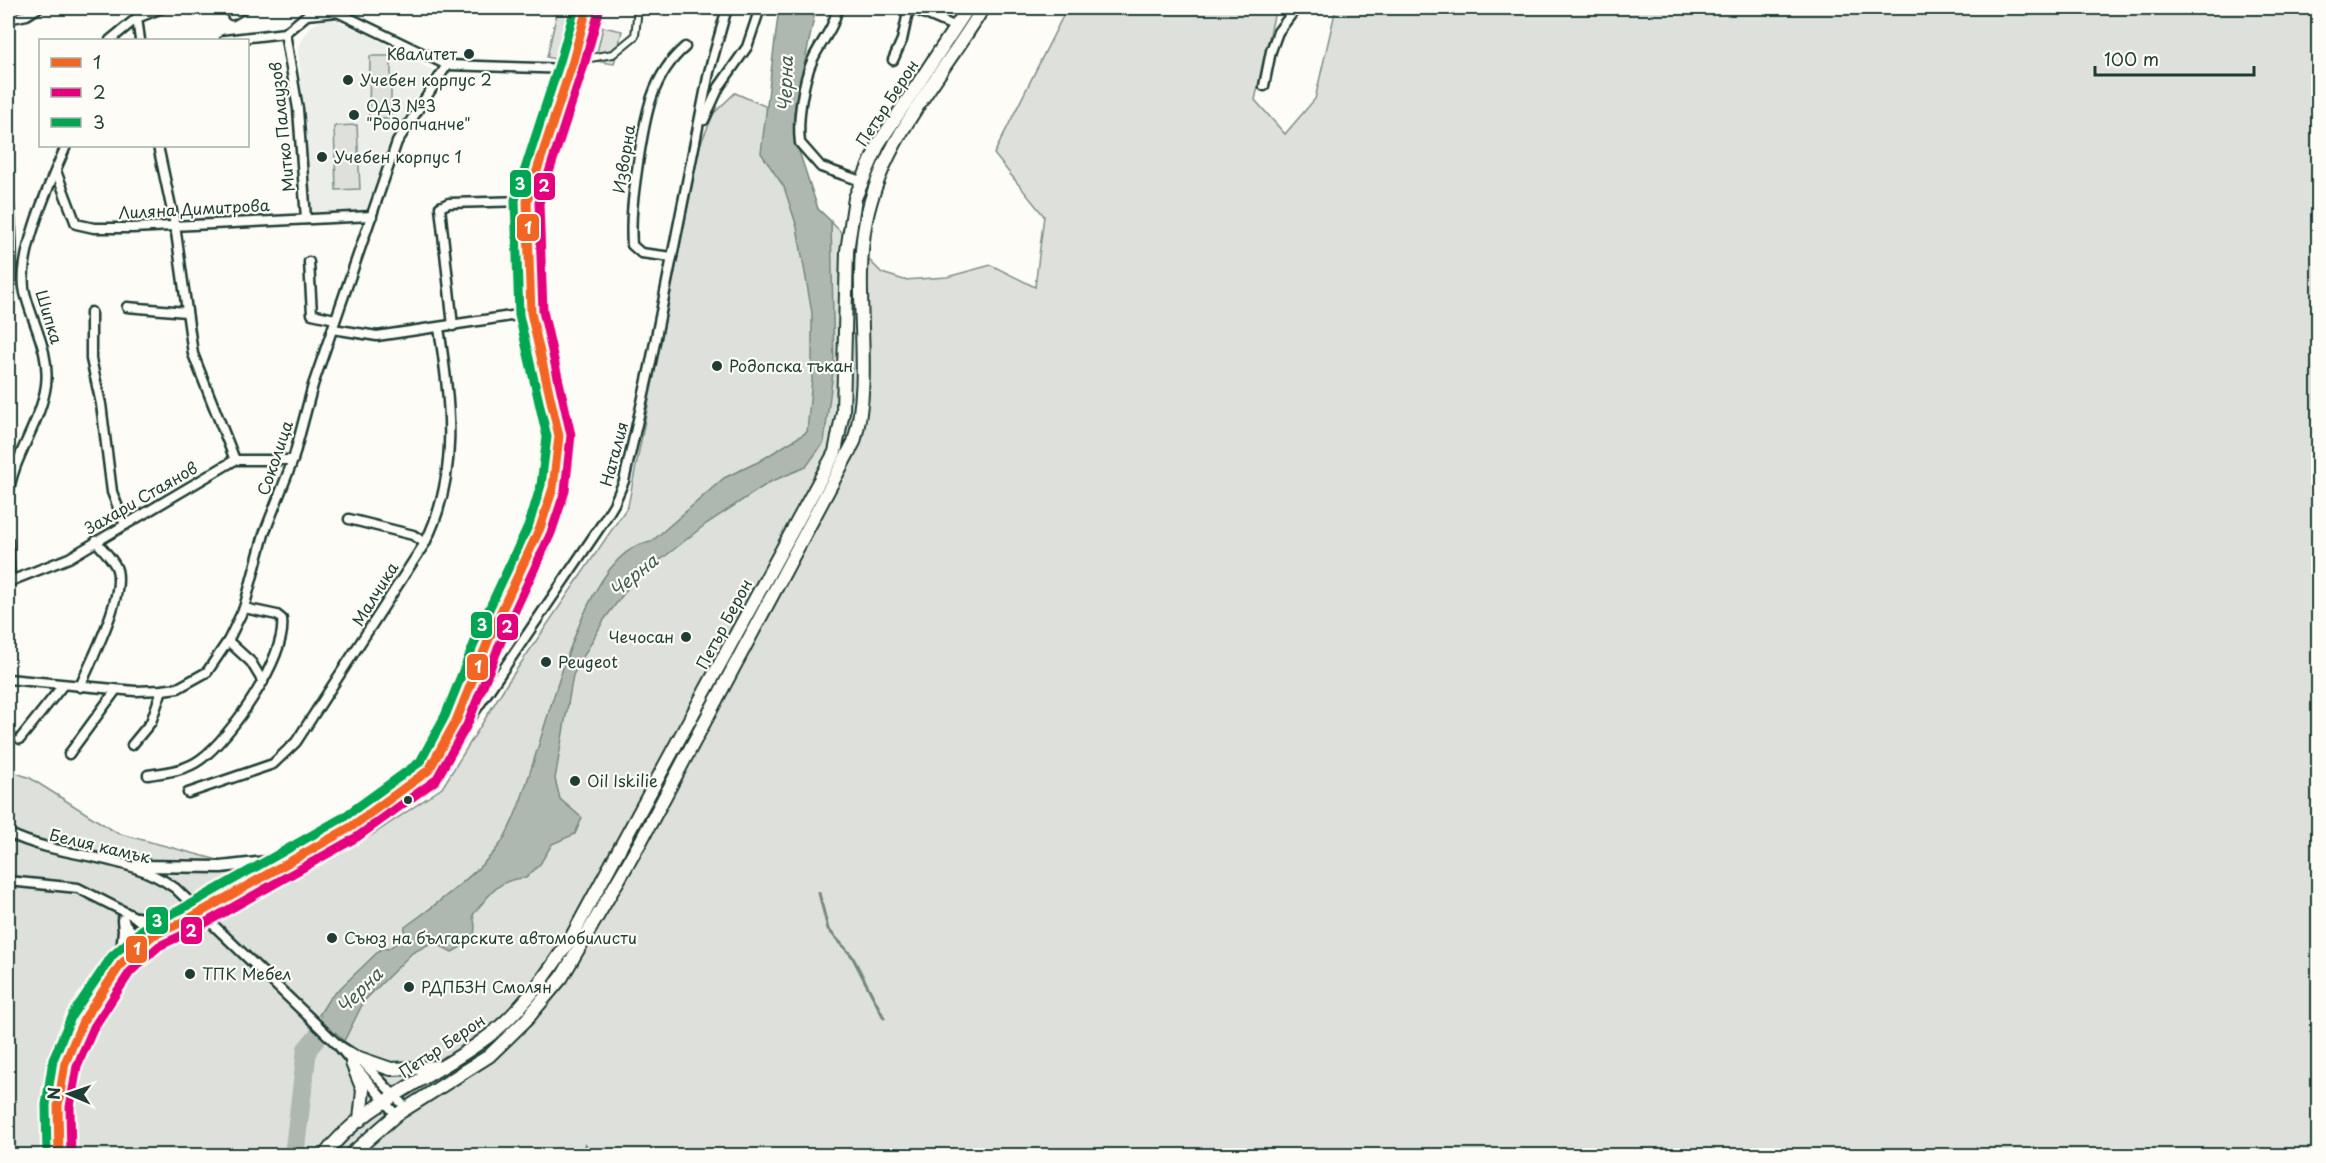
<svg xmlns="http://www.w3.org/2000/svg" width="2326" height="1163" viewBox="0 0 2326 1163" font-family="'Playpen Sans',sans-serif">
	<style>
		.built { fill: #eceee9 }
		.green { fill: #dde0db; stroke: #7e8e88; stroke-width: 1.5 }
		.water { fill: #aeb8b1; stroke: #75877f; stroke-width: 1.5 }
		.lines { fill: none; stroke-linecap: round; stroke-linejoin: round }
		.stream { stroke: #75877f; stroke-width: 3 }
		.river { stroke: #aeb8b1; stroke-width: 20 }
		.pedestrian-casing { stroke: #1f3d34; stroke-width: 10 }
		.minor-casing { stroke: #1f3d34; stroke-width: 13 }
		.tertiary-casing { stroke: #1f3d34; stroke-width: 15 }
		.secondary-casing { stroke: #1f3d34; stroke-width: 16 }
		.pedestrian { stroke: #fdfcf7; stroke-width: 6 }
		.minor { stroke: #fdfcf7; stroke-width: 8 }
		.tertiary { stroke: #fdfcf7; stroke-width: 10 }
		.secondary { stroke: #fdfcf7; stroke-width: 12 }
		.tertiary-bridge-casing { stroke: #1f3d34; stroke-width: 15; stroke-linecap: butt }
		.tertiary-bridge { stroke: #fdfcf7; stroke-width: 10 }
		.bus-1-casing { stroke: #fdfcf7; stroke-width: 14 }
		.bus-2-casing { stroke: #fdfcf7; stroke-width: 14 }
		.bus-3-casing { stroke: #fdfcf7; stroke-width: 14 }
		.bus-1 { stroke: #f26522; stroke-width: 9 }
		.bus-2 { stroke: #e5007d; stroke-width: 9 }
		.bus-3 { stroke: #00a651; stroke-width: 9 }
		.poi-dot { fill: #1f3d34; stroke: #fdfcf7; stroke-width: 2 }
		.labels { text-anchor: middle; stroke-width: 4.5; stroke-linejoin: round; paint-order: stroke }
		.poi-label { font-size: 16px; fill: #1f3d34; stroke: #fdfcf7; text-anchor: start }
		.street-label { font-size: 16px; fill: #1f3d34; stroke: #fdfcf7 }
		.water-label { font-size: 18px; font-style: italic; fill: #435c53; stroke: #fdfcf7 }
		.line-badge { stroke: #fdfcf7; stroke-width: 2 }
		.badge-label { font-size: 16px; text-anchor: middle; font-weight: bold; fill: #fff }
	</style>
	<rect width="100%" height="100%" fill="#fdfcf7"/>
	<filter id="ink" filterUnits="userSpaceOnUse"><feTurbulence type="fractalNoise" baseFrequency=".0167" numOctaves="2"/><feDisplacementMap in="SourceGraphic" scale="12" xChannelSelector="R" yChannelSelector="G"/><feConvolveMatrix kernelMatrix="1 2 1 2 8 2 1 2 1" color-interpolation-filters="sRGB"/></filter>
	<g filter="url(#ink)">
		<path class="built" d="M 328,17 L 371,36 L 433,71 L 393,135 L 365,212 L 312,214 L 298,48 L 308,28 Z"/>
		<g class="green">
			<path d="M 558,8 L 571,8 L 559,60 L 547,57 Z"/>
			<path d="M 1067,8 L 1272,8 L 1274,16 L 1255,100 L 1285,134 L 1315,99 L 1336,8 L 2318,8 L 2318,1155 L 8,1156 L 8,770 L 30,778 L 117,833 L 289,879 L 375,833 L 442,788 L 506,685 L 628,506 L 700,145 L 714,113 L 735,93 L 765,106 L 803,170 L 818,209 L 882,273 L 904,280 L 947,277 L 991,265 L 1035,287 L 1044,216 L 994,154 Z"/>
			<path d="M 603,27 L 622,31 L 614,64 L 595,61 Z"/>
			<path d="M 370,56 L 391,56 L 391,119 L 369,119 Z"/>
			<path d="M 357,125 L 360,189 L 336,190 L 334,126 Z"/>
		</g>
		<path class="water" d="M 779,8 L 816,8 L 797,99 L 794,136 L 818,209 L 831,221 L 834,365 L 824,442 L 806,467 L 770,482 L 706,524 L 663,558 L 630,585 L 604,620 L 573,675 L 555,779 L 560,799 L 582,818 L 575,834 L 552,844 L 540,864 L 526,878 C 499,878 489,895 473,915 C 479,938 472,941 452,952 L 433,942 L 412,953 L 364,1001 L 344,1041 L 319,1015 L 329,999 L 382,948 L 388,949 L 404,937 L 405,927 C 432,908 483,869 501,843 C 542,781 572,549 651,542 L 724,478 L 758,462 L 807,432 L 812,379 L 812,313 L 797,227 L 784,187 L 761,153 Z"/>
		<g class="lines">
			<g class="stream">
				<path d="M 819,893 L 828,929 L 852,956 L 884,1018"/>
				<path d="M 585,1145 L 591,1156"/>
			</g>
			<path class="river" d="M 294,1156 L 307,1049 L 345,1005"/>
			<defs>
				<path id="pedestrian" d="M 573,61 L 613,54 L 635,36 L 638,8"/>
				<g id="minor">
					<path d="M 837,8 C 835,28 821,41 813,59 C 803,80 797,120 800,143 L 821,167 L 861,181"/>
					<path d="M 912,8 L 956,27"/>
					<path d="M 232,15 L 244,8"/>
					<path d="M 137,18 L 162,8"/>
					<path d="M 137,18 L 140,40"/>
					<path d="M 8,19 L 27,15 L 38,8"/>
					<path d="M 285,33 L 298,109 L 306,219"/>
					<path d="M 110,40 L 137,18 L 144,8"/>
					<path d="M 225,40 L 285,33 L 307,15 L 337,12 L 447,65 L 570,69"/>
					<path d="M 893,60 L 902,40 L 909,8"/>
					<path d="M 1264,86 L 1271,51 L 1278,32 L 1296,8"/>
					<path d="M 704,120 L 719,87 L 747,47 L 760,8"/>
					<path d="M 158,146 L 175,225 L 193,354 L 235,460"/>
					<path d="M 56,171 L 76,224 L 94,228 L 132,228 L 372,216"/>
					<path d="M 8,198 C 12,233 14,269 8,305"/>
					<path d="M 672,257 L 641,253 L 632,245 C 630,216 634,191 638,163 C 645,119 650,77 685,47"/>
					<path d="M 309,262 L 312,314 L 335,319"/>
					<path d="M 127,307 L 186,312"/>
					<path d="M 91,312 L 91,359 L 101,404 L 112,492 L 125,525"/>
					<path d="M 453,326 L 440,207 L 449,203 L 527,201"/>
					<path d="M 333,329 L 377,336 L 531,313"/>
					<path d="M 8,497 C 12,458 41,423 46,385 C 50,351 33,325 25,293 C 16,256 51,181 66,146"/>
					<path d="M 349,519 L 413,535 L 425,543"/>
					<path d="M 8,541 L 10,581"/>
					<path d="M 8,582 L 69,558 L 235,460 L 293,460"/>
					<path d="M 228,641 L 251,662 L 263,682"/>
					<path d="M 8,679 L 135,691 L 162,690 L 178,688 L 207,672 L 228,641 L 244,608 L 264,534 L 293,460 L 313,385 L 397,142 L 447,65"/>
					<path d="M 80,687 C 91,660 127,593 116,567 C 112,558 102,549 96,541"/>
					<path d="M 20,739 L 63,685"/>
					<path d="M 132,745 L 151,722 L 162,690"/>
					<path d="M 69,754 L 116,690"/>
					<path d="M 439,758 L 454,742 L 602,524 L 614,504 L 624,481 L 650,367 L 709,72 L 727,8"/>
					<path d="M 148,775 C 166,772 185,771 201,759 C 230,738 287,657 282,619 L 277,615 L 244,608"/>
					<path d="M 188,793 L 273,764 L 296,742 L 425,543 C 460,474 450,402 439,328"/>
					<path d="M 8,833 C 64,860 125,852 175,888 L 337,1044 L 396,1115"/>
					<path d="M 8,881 L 78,888 L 137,918 L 155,940"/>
					<path d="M 123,921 L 146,948"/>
					<path d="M 342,1047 L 359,1058 L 406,1108"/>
				</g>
				<g id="tertiary">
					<path d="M 136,866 L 221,867 L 293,859"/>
					<path d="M 215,904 L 351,827 L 429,770 L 456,721 L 493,629 L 540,528 L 553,488 L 559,436 L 531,313 L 527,201 L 573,61 L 587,8"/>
					<path d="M 137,918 L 177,925"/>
					<path d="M 121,964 L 124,930 L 123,920"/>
					<path d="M 59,1156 C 59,1131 56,1106 60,1082 C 68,1035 110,961 152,936 C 162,930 174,926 185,921"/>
					<path d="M 66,1156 C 66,1133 64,1109 67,1086 C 78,1022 121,970 171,932"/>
				</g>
				<g id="secondary">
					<path d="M 359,1058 L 391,1069 L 437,1067"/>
					<path d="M 352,1063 L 363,1090 L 360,1120"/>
					<path d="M 324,1156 C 360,1105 432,1078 482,1041 C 520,1014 546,976 571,938 L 835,452 L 843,412 L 847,251 L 855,198 L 879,143 L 968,8"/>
					<path d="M 349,1156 L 396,1115 L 489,1056 L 526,1020 L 562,977 L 641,841 L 854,442 C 873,377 854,300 864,232 C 876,147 940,79 983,8"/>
				</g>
			</defs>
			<use href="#pedestrian" class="pedestrian-casing"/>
			<use href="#minor" class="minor-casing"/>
			<use href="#tertiary" class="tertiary-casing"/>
			<use href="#secondary" class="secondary-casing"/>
			<use href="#pedestrian" class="pedestrian"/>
			<use href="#minor" class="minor"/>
			<use href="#tertiary" class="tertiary"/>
			<use href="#secondary" class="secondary"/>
			<defs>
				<path id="tertiary-bridge" d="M 185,921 L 215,904"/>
			</defs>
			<use href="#tertiary-bridge" class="tertiary-bridge-casing"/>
			<use href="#tertiary-bridge" class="tertiary-bridge"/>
			<defs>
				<path id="bus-1" d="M 59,1156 L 58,1106 L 65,1063 L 83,1021 L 121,964 L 152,936 L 185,921 L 351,827 L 429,770 L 456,721 L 493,629 L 540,528 L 553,488 L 559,436 L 531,313 L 527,201 L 573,61 L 587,8"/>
				<path id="bus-2" d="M 71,1156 L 70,1107 L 77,1066 L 94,1027 L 130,972 L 159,946 L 191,931 L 357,837 L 436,780 L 467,725 L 504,634 L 551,533 L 565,491 L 571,435 L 543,311 L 539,203 L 584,65 L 599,11"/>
				<path id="bus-3" d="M 47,1156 L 46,1105 L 53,1060 L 72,1015 L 112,956 L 146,926 L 180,910 L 344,817 L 420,762 L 445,716 L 482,624 L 529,524 L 541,485 L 547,437 L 519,315 L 515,200 L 561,58 L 575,8"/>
			</defs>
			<use href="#bus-1" class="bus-1-casing"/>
			<use href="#bus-2" class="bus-2-casing"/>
			<use href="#bus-3" class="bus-3-casing"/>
			<use href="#bus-1" class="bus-1"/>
			<use href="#bus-2" class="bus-2"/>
			<use href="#bus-3" class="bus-3"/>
		</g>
	</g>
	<g class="poi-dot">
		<circle cx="469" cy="54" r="6"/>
		<circle cx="348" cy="80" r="6"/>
		<circle cx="354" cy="115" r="6"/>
		<circle cx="322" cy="157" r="6"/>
		<circle cx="717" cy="366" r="6"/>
		<circle cx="686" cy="637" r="6"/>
		<circle cx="546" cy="662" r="6"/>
		<circle cx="575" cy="781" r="6"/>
		<circle cx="408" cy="800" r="5"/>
		<circle cx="332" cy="938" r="6"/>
		<circle cx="190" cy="974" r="6"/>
		<circle cx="409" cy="987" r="6"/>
	</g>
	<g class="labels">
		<g class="poi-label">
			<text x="457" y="60" text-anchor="end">Квалитет</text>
			<text x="360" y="86">Учебен корпус 2</text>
			<text x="366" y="112">ОДЗ №3<tspan x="366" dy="18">"Родопчанче"</tspan></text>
			<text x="334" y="163">Учебен корпус 1</text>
			<text x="729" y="372">Родопска тъкан</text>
			<text x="674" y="643" text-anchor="end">Чечосан</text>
			<text x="558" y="668">Peugeot</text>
			<text x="587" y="787">Oil Iskilie</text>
			<text x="344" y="944">Съюз на българските автомобилисти</text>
			<text x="202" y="980">ТПК Мебел</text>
			<text x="421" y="993">РДПБЗН Смолян</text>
		</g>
		<g class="street-label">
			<text transform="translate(887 103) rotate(-57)" y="6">Петър Берон</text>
			<text transform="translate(282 127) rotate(-96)" y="6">Митко Палаузов</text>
			<text transform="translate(624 159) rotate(-81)" y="6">Изворна</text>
			<text transform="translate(194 209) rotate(-3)" y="6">Лиляна Димитрова</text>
			<text transform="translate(49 317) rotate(73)" y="6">Шипка</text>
			<text transform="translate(614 454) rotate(-75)" y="6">Наталия</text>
			<text transform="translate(275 458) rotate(-71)" y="6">Соколица</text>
			<text transform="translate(141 498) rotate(-30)" y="6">Захари Стаянов</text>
			<text transform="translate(375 594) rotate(-58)" y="6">Малчика</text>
			<text transform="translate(724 624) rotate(-62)" y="6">Петър Берон</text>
			<text transform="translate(100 846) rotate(13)" y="6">Белия камък</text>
			<text transform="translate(442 1046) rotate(-34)" y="6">Петър Берон</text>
		</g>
		<g class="water-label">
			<text transform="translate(786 84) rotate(-88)" y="6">Черна</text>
			<text transform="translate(634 576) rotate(-39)" y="6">Черна</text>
			<text transform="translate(360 991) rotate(-45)" y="6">Черна</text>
		</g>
	</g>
	<g class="line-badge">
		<rect x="509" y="169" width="23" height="29" rx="6" fill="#00a651"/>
		<rect x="533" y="172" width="23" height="29" rx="6" fill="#e5007d"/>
		<rect x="516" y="213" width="24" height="29" rx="6" fill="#f26522"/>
		<rect x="470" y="611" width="23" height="28" rx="6" fill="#00a651"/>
		<rect x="496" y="613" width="23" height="28" rx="6" fill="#e5007d"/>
		<rect x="466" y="653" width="23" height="28" rx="6" fill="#f26522"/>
		<rect x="145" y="906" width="24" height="29" rx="6" fill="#00a651"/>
		<rect x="180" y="916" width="23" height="29" rx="6" fill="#e5007d"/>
		<rect x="125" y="935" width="23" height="29" rx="6" fill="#f26522"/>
	</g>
	<g class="badge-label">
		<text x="520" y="190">3</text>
		<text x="544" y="192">2</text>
		<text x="528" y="234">1</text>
		<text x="482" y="631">3</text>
		<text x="507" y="633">2</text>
		<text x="478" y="673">1</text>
		<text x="157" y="927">3</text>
		<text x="191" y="937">2</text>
		<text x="137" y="955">1</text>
	</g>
	<rect width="2326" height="1163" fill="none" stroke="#fdfcf7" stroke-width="30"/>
	<rect x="15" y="15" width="2296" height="1133" fill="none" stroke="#1f3d34" stroke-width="2" filter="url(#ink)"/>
	<rect x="39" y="39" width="210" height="108" fill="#fdfcf7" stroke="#a4b0a9" stroke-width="1.5"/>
	<rect x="51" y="58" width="30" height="9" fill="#f26522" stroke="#a4b0a9" stroke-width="1.5"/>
	<text x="93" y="69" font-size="18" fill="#1f3d34">1</text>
	<rect x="51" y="88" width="30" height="9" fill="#e5007d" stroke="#a4b0a9" stroke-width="1.5"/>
	<text x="93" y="99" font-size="18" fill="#1f3d34">2</text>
	<rect x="51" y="118" width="30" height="9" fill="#00a651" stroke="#a4b0a9" stroke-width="1.5"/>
	<text x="93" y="129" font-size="18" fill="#1f3d34">3</text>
	<g transform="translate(69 1094) rotate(272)" stroke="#fdfcf7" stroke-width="4.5" paint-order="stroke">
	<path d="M0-4.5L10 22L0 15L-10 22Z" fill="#1f3d34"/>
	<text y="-9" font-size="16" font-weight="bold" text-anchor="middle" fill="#1f3d34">N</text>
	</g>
	<path d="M2095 66v9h159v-9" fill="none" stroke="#1f3d34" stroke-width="3"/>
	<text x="2104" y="66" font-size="18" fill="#1f3d34" stroke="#fdfcf7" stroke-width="4.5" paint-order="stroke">100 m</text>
</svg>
